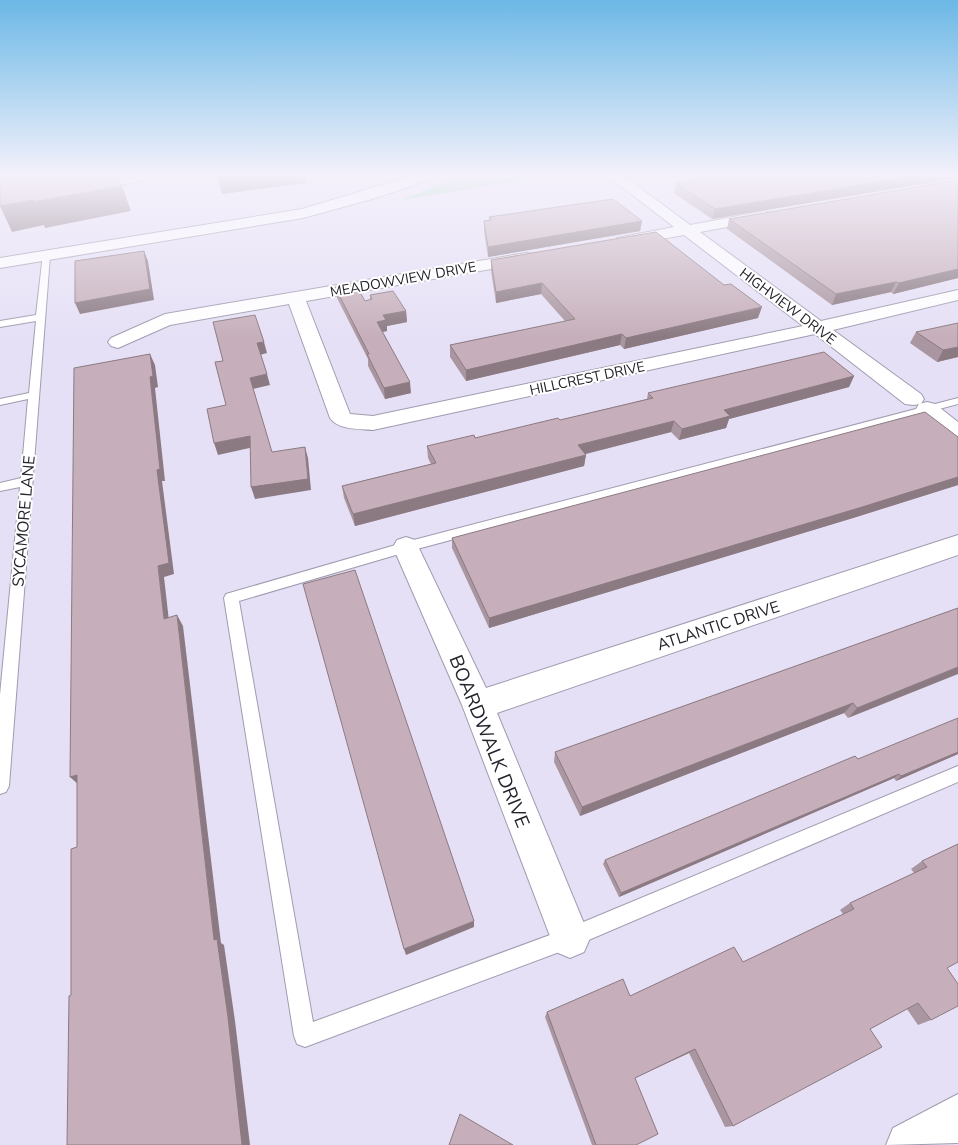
<svg xmlns="http://www.w3.org/2000/svg" width="958" height="1145" viewBox="0 0 958 1145" font-family="'Nunito Sans',sans-serif">
	<style>
		.green { fill: #90dba7 }
		.lines { fill: none; stroke-linecap: round; stroke-linejoin: round }
		.service-casing { stroke: #a09baf; stroke-width: 2 }
		.minor-casing { stroke: #a09baf; stroke-width: 2 }
		.tertiary-casing { stroke: #a09baf; stroke-width: 2 }
		.service { fill: #fff; fill-rule: evenodd }
		.minor { fill: #fff; fill-rule: evenodd }
		.tertiary { fill: #fff; fill-rule: evenodd }
		.wall { fill: #aa96a0 }
		.shaded-wall { fill: #8b7a82 }
		.building { fill: #c6afba; stroke: #8b7a82 }
		.labels { text-anchor: middle; stroke-width: 4; stroke-linejoin: round; paint-order: stroke }
		.far-street-label { font-size: 14px; fill: #25232b; stroke: #fff }
		.street-label { font-size: 16px; fill: #25232b; stroke: #fff }
		.near-street-label { font-size: 19px; fill: #25232b; stroke: #fff }
	</style>
	<rect width="100%" height="100%" fill="#e6e0f6"/>
	<path class="green" d="M 463,176 L 546,176 L 401,200 Z"/>
	<g class="lines">
		<defs>
			<g id="service">
				<path d="M 147,176 L 163,176 L 102,189 L 98,187 Z"/>
				<path d="M 43,254 L 50,256 L 9,786 L 6,792 L 0,794 L 0,695 L 20,487 L 0,491 L 0,483 L 21,478 L 28,399 L 0,405 L 0,399 L 29,393 L 36,321 L 0,327 L 0,321 L 36,315 Z"/>
				<path d="M 958,398 L 958,404 L 406,552 L 239,601 L 313,1022 L 569,928 L 958,766 L 958,782 L 570,948 L 305,1047 L 297,1044 L 294,1036 L 224,598 L 226,594 L 406,542 Z"/>
			</g>
			<g id="minor">
				<path d="M 608,176 L 624,176 L 690,225 L 765,211 L 770,213 L 773,216 L 770,219 L 700,232 L 821,321 L 958,290 L 958,300 L 833,330 L 921,394 L 924,399 L 921,404 L 913,405 L 905,404 L 815,334 L 373,430 C 360,429 338,430 330,418 L 289,304 L 170,325 L 118,348 L 111,346 L 108,342 L 111,338 L 165,314 L 526,253 L 532,254 L 534,258 L 532,262 L 526,263 L 306,301 L 350,414 L 373,416 L 803,326 L 684,235 L 623,246 L 617,244 L 615,241 L 617,238 L 674,227 Z"/>
				<path d="M 927,402 L 935,404 L 958,422 L 958,440 L 950,438 L 919,414 L 916,409 L 919,404 Z"/>
				<path d="M 958,535 L 958,555 L 497,713 L 590,938 L 584,952 L 570,958 L 556,952 L 462,705 L 393,547 L 397,540 L 406,537 L 415,540 L 486,688 Z"/>
				<path d="M 958,1094 L 958,1143 L 886,1145 L 893,1128 Z"/>
			</g>
			<path id="tertiary" d="M 412,176 L 434,176 L 432,179 L 372,199 L 303,218 L 0,268 L 0,258 L 302,209 Z"/>
		</defs>
		<use href="#service" class="service-casing"/>
		<use href="#minor" class="minor-casing"/>
		<use href="#tertiary" class="tertiary-casing"/>
		<use href="#service" class="service"/>
		<use href="#minor" class="minor"/>
		<use href="#tertiary" class="tertiary"/>
	</g>
	<g class="wall">
		<path d="M 958,176 L 712,219 L 674,193 L 676,183 Z"/>
		<path d="M 958,180 L 958,278 L 893,294 L 891,292 L 832,305 L 727,229 L 729,219 Z"/>
		<path d="M 489,217 L 642,221 L 640,231 L 488,257 L 484,231 L 484,221 L 489,220 Z"/>
		<path d="M 491,260 L 758,318 L 624,349 L 620,345 L 466,381 L 450,357 L 450,345 L 565,321 L 541,294 L 496,303 L 491,271 Z"/>
		<path d="M 335,287 L 365,301 L 370,300 L 370,295 L 406,311 L 407,322 L 387,326 L 387,331 L 382,332 L 411,393 L 385,399 L 368,366 L 368,359 L 337,298 Z"/>
		<path d="M 916,332 L 958,357 L 937,362 L 910,343 Z"/>
		<path d="M 854,376 L 849,387 L 729,419 L 726,428 L 679,440 L 671,432 L 586,454 L 584,466 L 355,526 L 344,498 L 342,486 L 431,464 L 428,458 L 427,446 L 475,438 L 560,420 L 647,399 L 648,393 Z"/>
		<path d="M 958,437 L 958,485 L 853,518 L 489,628 L 452,548 L 452,538 Z"/>
		<path d="M 958,608 L 848,718 L 844,713 L 580,816 L 554,762 L 555,752 Z"/>
		<path d="M 958,754 L 896,781 L 894,778 L 619,897 L 603,864 L 605,860 L 858,759 Z"/>
		<path d="M 958,844 L 947,968 L 931,1020 L 918,1025 L 907,1009 L 870,1029 L 733,1126 L 725,1127 L 689,1053 L 635,1078 L 636,1145 L 592,1145 L 545,1017 L 547,1012 L 630,996 L 743,962 L 843,914 L 840,910 L 850,903 L 914,873 L 911,869 L 922,861 Z"/>
	</g>
	<g class="shaded-wall">
		<path d="M 0,176 L 88,176 L 122,186 L 131,211 L 45,228 L 44,225 L 12,232 L 0,206 L 33,200 L 77,194 L 0,193 Z"/>
		<path d="M 217,176 L 306,176 L 307,183 L 222,194 Z"/>
		<path d="M 915,176 L 958,176 L 958,178 L 712,219 L 715,209 Z"/>
		<path d="M 642,221 L 640,231 L 488,257 L 488,247 Z"/>
		<path d="M 144,251 L 148,261 L 154,300 L 80,314 L 75,303 Z"/>
		<path d="M 958,269 L 958,278 L 893,294 L 899,283 Z"/>
		<path d="M 896,282 L 891,292 L 832,305 L 836,294 Z"/>
		<path d="M 542,283 L 541,294 L 496,303 L 496,292 Z"/>
		<path d="M 762,307 L 758,318 L 624,349 L 626,338 Z"/>
		<path d="M 406,311 L 407,322 L 387,326 L 387,331 L 378,333 L 377,322 L 383,315 Z"/>
		<path d="M 622,334 L 620,345 L 466,381 L 466,370 Z"/>
		<path d="M 264,342 L 267,353 L 260,355 L 257,343 Z"/>
		<path d="M 958,347 L 958,357 L 937,362 L 943,350 Z"/>
		<path d="M 150,354 L 155,365 L 158,387 L 155,388 L 165,481 L 162,481 L 174,574 L 164,577 L 170,630 L 164,619 L 158,566 L 157,470 L 150,377 Z"/>
		<path d="M 267,374 L 270,385 L 253,389 L 250,378 Z"/>
		<path d="M 854,376 L 849,387 L 729,419 L 726,428 L 679,440 L 682,429 L 724,410 Z"/>
		<path d="M 410,382 L 411,393 L 385,399 L 384,388 Z"/>
		<path d="M 674,421 L 671,432 L 577,456 L 578,445 Z"/>
		<path d="M 250,436 L 254,447 L 218,455 L 214,443 Z"/>
		<path d="M 305,447 L 308,458 L 311,490 L 255,499 L 251,487 Z"/>
		<path d="M 586,455 L 584,466 L 355,526 L 353,514 Z"/>
		<path d="M 958,477 L 958,485 L 853,518 L 489,628 L 489,618 Z"/>
		<path d="M 177,615 L 183,626 L 221,943 L 224,945 L 235,1021 L 250,1145 L 242,1145 L 214,940 Z"/>
		<path d="M 958,667 L 958,674 L 848,718 L 857,708 Z"/>
		<path d="M 853,703 L 844,713 L 580,816 L 582,807 Z"/>
		<path d="M 958,752 L 958,754 L 896,781 L 901,776 Z"/>
		<path d="M 899,774 L 894,778 L 619,897 L 621,893 Z"/>
		<path d="M 77,775 L 80,786 L 70,777 Z"/>
		<path d="M 474,921 L 474,927 L 406,955 L 404,949 Z"/>
		<path d="M 695,1049 L 689,1053 L 630,1080 L 635,1078 Z"/>
	</g>
	<g class="building">
		<path d="M 11,176 L 116,176 L 122,186 L 33,202 L 33,200 L 0,206 L 0,178 Z"/>
		<path d="M 722,176 L 915,176 L 715,209 L 676,183 Z"/>
		<path d="M 958,180 L 958,269 L 899,283 L 896,282 L 836,294 L 729,219 Z"/>
		<path d="M 613,199 L 642,221 L 488,247 L 484,221 L 491,220 L 489,217 Z"/>
		<path d="M 656,232 L 724,285 L 731,284 L 762,307 L 626,338 L 622,334 L 466,370 L 450,345 L 575,319 L 542,283 L 496,292 L 491,260 Z"/>
		<path d="M 144,251 L 150,289 L 75,303 L 75,261 Z"/>
		<path d="M 355,283 L 365,301 L 372,299 L 370,295 L 393,291 L 406,311 L 383,315 L 386,320 L 377,322 L 410,382 L 384,388 L 367,354 L 369,354 L 335,287 Z"/>
		<path d="M 255,315 L 264,342 L 257,343 L 267,374 L 250,378 L 272,452 L 305,447 L 308,479 L 251,487 L 250,436 L 214,443 L 207,409 L 226,405 L 215,362 L 223,361 L 213,322 Z"/>
		<path d="M 958,323 L 958,347 L 943,350 L 916,332 Z"/>
		<path d="M 824,352 L 854,376 L 724,410 L 730,416 L 682,429 L 674,421 L 578,445 L 586,455 L 353,514 L 342,486 L 436,463 L 427,446 L 474,435 L 475,438 L 558,418 L 560,420 L 653,398 L 648,393 Z"/>
		<path d="M 150,354 L 153,376 L 150,377 L 160,469 L 157,470 L 169,563 L 158,566 L 164,619 L 177,615 L 214,940 L 217,939 L 228,1017 L 242,1145 L 67,1145 L 69,996 L 71,995 L 71,849 L 77,847 L 77,775 L 70,777 L 74,368 Z"/>
		<path d="M 925,412 L 958,437 L 958,477 L 859,508 L 489,618 L 452,538 Z"/>
		<path d="M 355,570 L 474,921 L 404,949 L 303,584 Z"/>
		<path d="M 958,608 L 958,667 L 857,708 L 853,703 L 582,807 L 555,752 Z"/>
		<path d="M 958,718 L 958,752 L 901,776 L 899,774 L 621,893 L 605,860 L 855,756 L 858,759 Z"/>
		<path d="M 958,844 L 958,962 L 947,968 L 958,984 L 958,1006 L 931,1020 L 918,1003 L 870,1029 L 882,1047 L 733,1126 L 695,1049 L 635,1078 L 658,1134 L 636,1145 L 596,1145 L 547,1012 L 623,979 L 630,996 L 734,947 L 743,962 L 854,909 L 850,903 L 927,867 L 922,861 Z"/>
		<path d="M 460,1114 L 513,1145 L 449,1145 Z"/>
	</g>
	<linearGradient id="sky" x2="0" y2="1"><stop stop-color="#6bb8e6"/><stop offset="0.52" stop-color="#f4f1fb"/><stop offset="1" stop-color="#f4f1fb" stop-opacity="0"/></linearGradient>
	<rect width="958" height="337" fill="url(#sky)"/>
	<g class="labels">
		<g class="far-street-label">
			<text transform="translate(403 279) rotate(-10)" y="5">MEADOWVIEW DRIVE</text>
			<text transform="translate(788 306) rotate(37)" y="5">HIGHVIEW DRIVE</text>
			<text transform="translate(587 378) rotate(-12)" y="5">HILLCREST DRIVE</text>
		</g>
		<g class="street-label">
			<text transform="translate(23 521) rotate(-85)" y="6">SYCAMORE LANE</text>
			<text transform="translate(718 625) rotate(-18)" y="6">ATLANTIC DRIVE</text>
		</g>
		<g class="near-street-label">
			<text transform="translate(490 741) rotate(68)" y="7">BOARDWALK DRIVE</text>
		</g>
	</g>
</svg>
